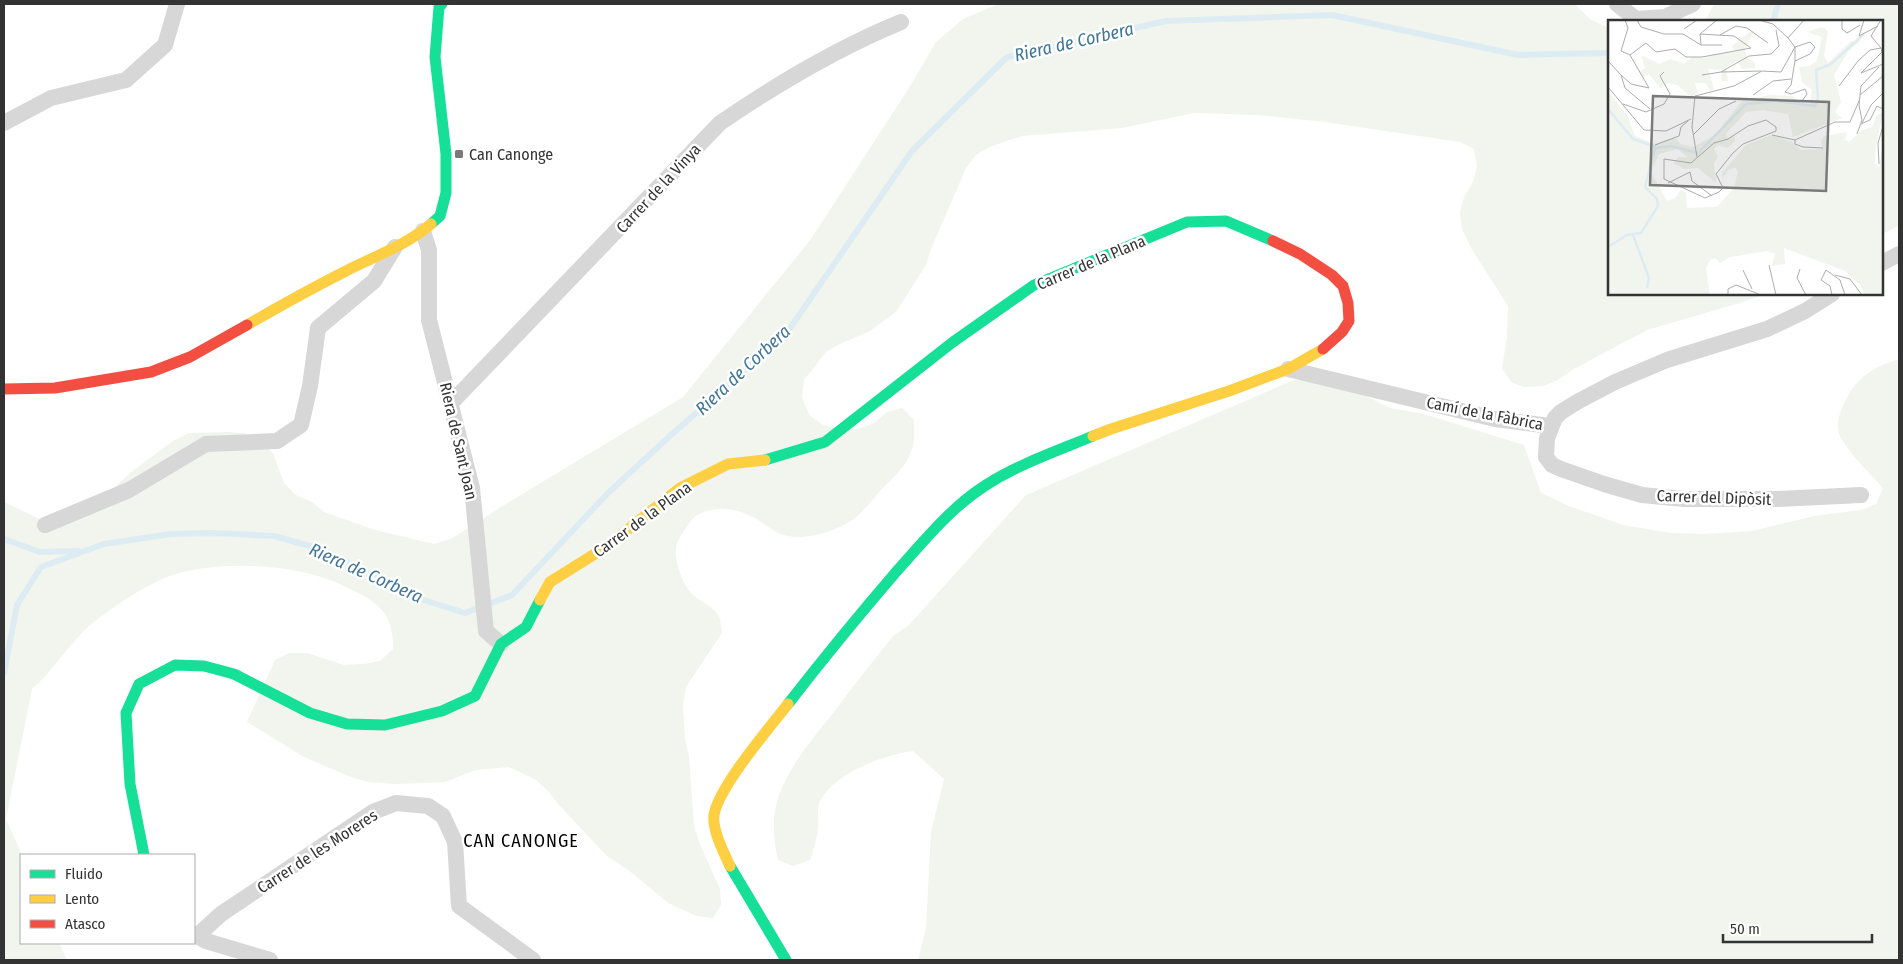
<svg xmlns="http://www.w3.org/2000/svg" width="1903" height="964" viewBox="0 0 1903 964" font-family="'Fira Sans Condensed',sans-serif">
	<style>
		.green { fill: #f1f5ed }
		.lines { fill: none; stroke-linecap: round; stroke-linejoin: round }
		.stream { stroke: #ddebf3; stroke-width: 6 }
		.street { stroke: #d7d7d7; stroke-width: 16 }
		.fast { stroke: #16e098; stroke-width: 11 }
		.slow { stroke: #ffcf43; stroke-width: 11 }
		.jam { stroke: #f24e42; stroke-width: 11 }
		.poi-dot { fill: #7a7a7a; stroke: #fff; stroke-width: 2 }
		.labels { text-anchor: middle; stroke-width: 5; stroke-linejoin: round; paint-order: stroke }
		.poi-label { font-size: 16px; fill: #333; stroke: #fff; text-anchor: start }
		.street-label { font-size: 16px; fill: #333; stroke: #fff }
		.water-label { font-size: 18px; font-style: italic; fill: #3f7597; stroke: #fff }
		.neighbourhood-label { font-size: 18px; letter-spacing: 1px; fill: #000; stroke: #fff }
		.inset-river { fill: none; stroke: #ddebf3; stroke-width: 2.5 }
		.inset-road { fill: none; stroke: #adadad; stroke-width: 1 }
		.view { fill: #7a7a7a; fill-opacity: 0.15; stroke: #7a7a7a; stroke-width: 2.5 }
		.inset-edge { fill: none; stroke: #333; stroke-width: 2.5 }
	</style>
	<rect width="100%" height="100%" fill="#fff"/>
	<g class="green">
		<path d="M 998,4 L 1575,4 L 1590,19 L 1609,28 L 1609,294 L 1765,294 L 1743,302 L 1647,330 L 1572,370 L 1558,380 L 1543,386 L 1524,387 L 1511,382 L 1502,368 L 1507,337 L 1508,306 L 1471,248 L 1462,229 L 1460,213 L 1464,197 L 1473,182 L 1477,166 L 1474,149 L 1460,142 L 1325,122 L 1258,115 L 1194,113 L 1122,128 L 1022,136 L 989,147 L 976,155 L 966,168 L 931,249 L 926,265 L 896,312 L 870,331 L 840,344 L 826,352 L 804,380 L 802,397 L 809,415 L 823,425 L 840,430 L 858,429 L 874,423 L 887,412 L 902,408 L 914,420 C 914,428 915,438 913,446 C 908,465 893,478 880,491 C 872,500 863,512 854,519 C 837,530 817,537 797,537 C 775,536 770,526 753,517 C 735,507 703,504 690,522 C 685,530 677,539 676,548 C 674,561 683,585 692,594 C 700,602 712,605 718,615 C 721,619 721,628 722,633 L 686,687 L 683,705 L 685,740 L 689,756 L 694,826 L 699,842 L 720,889 L 721,905 L 713,918 L 696,916 L 668,903 L 632,873 L 607,856 L 558,804 L 549,792 L 536,780 L 509,767 L 476,770 L 445,782 L 397,784 L 367,782 L 351,777 L 304,757 L 247,722 L 275,660 L 289,653 L 307,653 L 344,665 L 363,664 L 380,661 L 393,649 C 394,611 376,601 344,586 C 299,564 224,560 176,574 C 147,583 111,608 88,627 C 67,646 53,671 32,689 L 6,819 L 22,855 L 21,943 L 59,943 L 67,960 L 4,960 L 4,502 L 44,521 L 106,495 L 130,473 L 173,441 L 189,433 L 226,432 L 244,433 L 260,442 L 273,453 L 284,483 L 296,495 L 312,502 L 324,512 L 375,530 L 434,544 L 451,539 L 501,507 L 683,397 L 811,239 L 909,88 L 936,42 L 963,19 Z"/>
		<path d="M 1714,4 L 1899,4 L 1899,226 L 1882,234 L 1882,21 L 1705,21 Z"/>
		<path d="M 1899,359 L 1899,960 L 918,960 L 926,928 L 931,832 L 944,779 L 913,751 C 883,755 831,774 819,804 C 817,810 819,820 818,827 C 817,839 814,849 810,860 L 793,866 L 778,860 C 774,841 772,825 776,806 C 783,773 813,738 834,712 C 853,686 873,661 893,636 L 909,625 L 1026,495 L 1294,380 L 1312,380 L 1362,394 L 1390,408 L 1424,414 L 1524,445 L 1541,493 L 1569,506 L 1623,525 L 1671,533 L 1704,534 L 1752,531 L 1814,516 L 1861,510 L 1876,504 L 1883,488 C 1869,472 1852,457 1841,438 C 1835,426 1838,418 1843,406 C 1855,378 1871,368 1899,359 Z"/>
	</g>
	<g class="lines">
		<g class="stream">
			<path d="M 1773,21 L 1778,4"/>
			<path d="M 4,539 L 40,552 L 78,551"/>
			<path d="M 4,673 L 17,605 L 41,567 L 104,544 L 171,534 L 213,533 L 274,536 L 324,550 L 408,595 L 465,613 L 512,595 L 609,492 L 671,435 L 786,334 L 912,151 L 1007,57 L 1166,21 L 1332,15 L 1518,55 L 1609,53"/>
		</g>
		<g class="street">
			<path d="M 1617,4 L 1636,19 L 1665,17 L 1693,4"/>
			<path d="M 4,123 L 51,98 L 126,80 L 165,45 L 177,4"/>
			<path d="M 423,231 L 429,250 L 429,320 L 472,488 L 486,631 L 501,644"/>
			<path d="M 1882,263 L 1899,254"/>
			<path d="M 1832,294 L 1805,311 L 1767,329 L 1667,360 L 1615,382 L 1577,402 L 1561,412 L 1555,418 L 1547,438 L 1546,457 L 1552,465 L 1561,469 L 1604,484 L 1642,495 L 1684,499 L 1777,499 L 1861,495"/>
			<path d="M 1288,369 L 1495,419 L 1550,426"/>
			<path d="M 451,403 L 720,123 C 777,84 838,48 901,22"/>
			<path d="M 45,525 L 129,490 L 206,444 L 277,441 L 301,425 L 310,386 L 318,328 L 374,281 L 395,247"/>
			<path d="M 194,934 L 206,941 L 270,960"/>
			<path d="M 197,936 L 221,914 L 373,812 L 396,803 L 428,806 L 443,816 L 455,842 L 459,906 L 533,960"/>
		</g>
		<g class="fast">
			<path d="M 431,224 L 440,216 L 446,193 L 446,154 L 435,57 L 439,7 L 442,4"/>
			<path d="M 765,460 L 825,442 L 953,342 L 1034,285 L 1187,222 L 1226,221 L 1273,241"/>
			<path d="M 788,704 C 823,659 859,615 896,572 C 924,541 950,508 986,485 C 1019,464 1057,451 1093,436"/>
			<path d="M 144,855 L 130,784 L 126,713 L 139,684 L 175,665 L 204,666 L 234,674 L 310,713 L 347,724 L 385,725 L 442,711 L 475,696 L 501,644 L 526,627 L 540,600"/>
			<path d="M 730,866 L 786,960"/>
		</g>
		<g class="slow">
			<path d="M 247,325 C 280,306 314,287 348,270 C 376,256 408,244 431,224"/>
			<path d="M 1093,436 L 1111,429 L 1229,391 L 1288,369 L 1323,349"/>
			<path d="M 540,600 L 550,582 L 606,547 L 680,488 L 728,464 L 765,460"/>
			<path d="M 730,866 C 724,853 712,830 714,815 C 718,788 769,728 788,704"/>
		</g>
		<g class="jam">
			<path d="M 1273,241 L 1300,254 L 1332,275 L 1343,286 L 1348,303 L 1349,321 L 1342,332 L 1323,349"/>
			<path d="M 4,389 L 55,388 L 151,372 L 190,357 L 247,325"/>
		</g>
	</g>
	<rect class="poi-dot" x="454" y="149" width="10" height="10" rx="2.5"/>
	<g class="labels">
		<g class="poi-label">
			<text x="469" y="160">Can Canonge</text>
		</g>
		<g class="street-label">
			<text transform="translate(658 188) rotate(-47)" y="6">Carrer de la Vinya</text>
			<text transform="translate(1091 262) rotate(-23)" y="6">Carrer de la Plana</text>
			<text transform="translate(1485 413) rotate(11)" y="6">Camí de la Fàbrica</text>
			<text transform="translate(459 441) rotate(77)" y="6">Riera de Sant Joan</text>
			<text transform="translate(1714 497) rotate(2)" y="6">Carrer del Dipòsit</text>
			<text transform="translate(642 519) rotate(-36)" y="6">Carrer de la Plana</text>
			<text transform="translate(317 851) rotate(-33)" y="6">Carrer de les Moreres</text>
		</g>
		<g class="water-label">
			<text transform="translate(1074 42) rotate(-13)" y="6">Riera de Corbera</text>
			<text transform="translate(743 370) rotate(-43)" y="6">Riera de Corbera</text>
			<text transform="translate(366 573) rotate(24)" y="6">Riera de Corbera</text>
		</g>
		<g class="neighbourhood-label">
			<text x="521" y="847">CAN CANONGE</text>
		</g>
	</g>
	<g transform="translate(1608 20)">
		<rect width="275" height="275" fill="#fff"/>
		<path d="M 214,7 L 220,11 L 216,36 L 220,43 L 243,21 L 253,20 L 240,32 L 226,55 L 233,82 L 227,92 L 234,98 L 185,117 L 180,94 L 155,90 L 138,92 L 118,114 L 120,118 L 127,116 L 127,121 L 120,128 L 109,125 L 106,129 L 110,137 L 106,143 L 108,163 L 90,148 L 76,149 L 65,143 L 70,137 L 79,137 L 70,129 L 51,134 L 43,152 L 59,181 L 67,178 L 73,170 L 78,172 L 79,188 L 109,187 L 126,168 L 130,151 L 127,148 L 120,150 L 115,158 L 114,153 L 138,125 L 163,115 L 184,122 L 193,130 L 215,129 L 213,121 L 216,116 L 239,112 L 237,120 L 241,122 L 254,110 L 264,107 L 269,95 L 275,92 L 267,131 L 267,143 L 271,148 L 275,123 L 275,275 L 256,275 L 252,265 L 237,251 L 176,228 L 177,244 L 164,246 L 167,234 L 159,231 L 122,237 L 112,243 L 107,238 L 102,240 L 98,249 L 102,275 L 0,275 L 0,71 L 20,97 L 27,116 L 47,124 L 66,117 L 73,124 L 85,127 L 107,115 L 134,81 L 161,75 L 184,76 L 196,85 L 202,83 L 204,70 L 194,62 L 191,47 L 201,46 L 209,41 L 214,17 L 199,12 ZM 143,11 L 145,13 L 137,29 L 139,37 L 147,43 L 147,48 L 134,49 L 129,41 L 118,47 L 120,61 L 113,61 L 114,50 L 100,49 L 106,69 L 102,71 L 98,63 L 87,63 L 90,73 L 83,77 L 69,65 L 60,63 L 52,68 L 41,54 L 35,57 L 31,52 L 37,48 L 33,35 L 51,44 L 63,39 L 76,44 L 84,37 L 98,38 L 105,34 L 127,32 L 124,26 Z" fill="#f1f5ed"/>
		<path class="inset-river" d="M 0,89 L 25,119 L 48,127M 25,215 L 41,258 L 39,268M 0,227 L 19,215 L 33,213 L 50,186 L 49,179 L 37,167 L 47,128 L 63,126 L 90,133 L 138,84 L 168,81 L 207,86 L 210,78 L 208,50 L 223,44 L 256,14"/>
		<path class="inset-road" d="M 29,0 L 33,7 L 56,14 L 75,14 L 93,25 L 114,25M 151,0 L 165,4 L 180,18M 196,0 L 180,18 L 187,27 L 187,41 L 183,65 L 177,72 L 183,74 L 197,69 L 199,74 L 194,81 L 202,81M 234,0 L 234,9 L 239,13 L 252,5M 256,0 L 251,16 L 270,6M 76,9 L 89,0M 112,15 L 128,6 L 139,8 L 160,23M 93,25 L 92,14 L 109,0M 273,28 L 274,32 L 253,53 L 275,44M 273,28 L 263,16 L 273,0M 22,35 L 38,23 L 48,32 L 67,29 L 78,37 L 94,37 L 143,28 L 126,16 L 92,14M 0,41 L 13,55 L 17,68 L 42,89M 187,41 L 202,34 L 207,27 L 202,22 L 187,27M 113,52 L 153,51M 13,55 L 23,64 L 41,68 L 22,35 L 13,31 L 20,8 L 17,0M 94,55 L 113,52 L 141,36 L 163,34 L 171,26 L 168,10M 231,66 L 250,41 L 262,30 L 273,28M 0,67 L 36,110 L 58,111 L 83,99M 145,75 L 165,61 L 183,59M 252,75 L 275,56M 15,84 L 38,92 L 56,84 L 62,74 L 52,56 L 56,52M 158,100 L 168,107 L 168,111 L 135,124 L 125,133 L 108,154 L 115,168 L 111,172 L 97,178 L 56,159 L 56,139 L 83,143 L 106,123 L 120,119 L 140,106 ZM 254,103 L 263,85 L 275,73M 253,104 L 262,100 L 269,86 L 275,89M 249,114 L 254,100 L 251,85 L 253,66 L 271,47M 85,115 L 111,89 L 128,81M 164,115 L 187,120 L 227,102 L 242,102 L 251,81M 187,120 L 187,124 L 195,127 L 215,128M 47,125 L 71,116 L 73,107 L 80,101M 89,137 L 84,107 L 87,76 L 126,66 L 154,51 L 173,52 L 187,27M 271,144 L 270,123 L 275,106M 60,163 L 82,152 L 84,161 L 104,176M 161,245 L 168,275M 192,249 L 189,258 L 198,275M 135,250 L 144,269M 227,255 L 242,259 L 254,275M 120,275 L 120,269 L 128,265 L 153,275M 224,275 L 222,266 L 213,260 L 218,250 L 232,260 L 237,275"/>
		<path class="view" d="M 45,76 L 221,82 L 218,171 L 42,165 Z"/>
		<rect width="275" height="275" class="inset-edge"/>
	</g>
	<rect width="1903" height="964" fill="none" stroke="#333333" stroke-width="10"/>
	<rect x="20" y="854" width="175" height="90" fill="#ffffff" stroke="#adadad"/>
	<rect x="30" y="870" width="25" height="8" fill="#16e098" stroke="#adadad"/>
	<text x="65" y="879" font-size="15" fill="#333333">Fluido</text>
	<rect x="30" y="895" width="25" height="8" fill="#ffcf43" stroke="#adadad"/>
	<text x="65" y="904" font-size="15" fill="#333333">Lento</text>
	<rect x="30" y="920" width="25" height="8" fill="#f24e42" stroke="#adadad"/>
	<text x="65" y="929" font-size="15" fill="#333333">Atasco</text>
	<path d="M1723 934v8h149v-8" fill="none" stroke="#333333" stroke-width="2.5"/>
	<text x="1730" y="934" font-size="15" fill="#333333" stroke="#ffffff" stroke-width="4" paint-order="stroke">50 m</text>
</svg>
